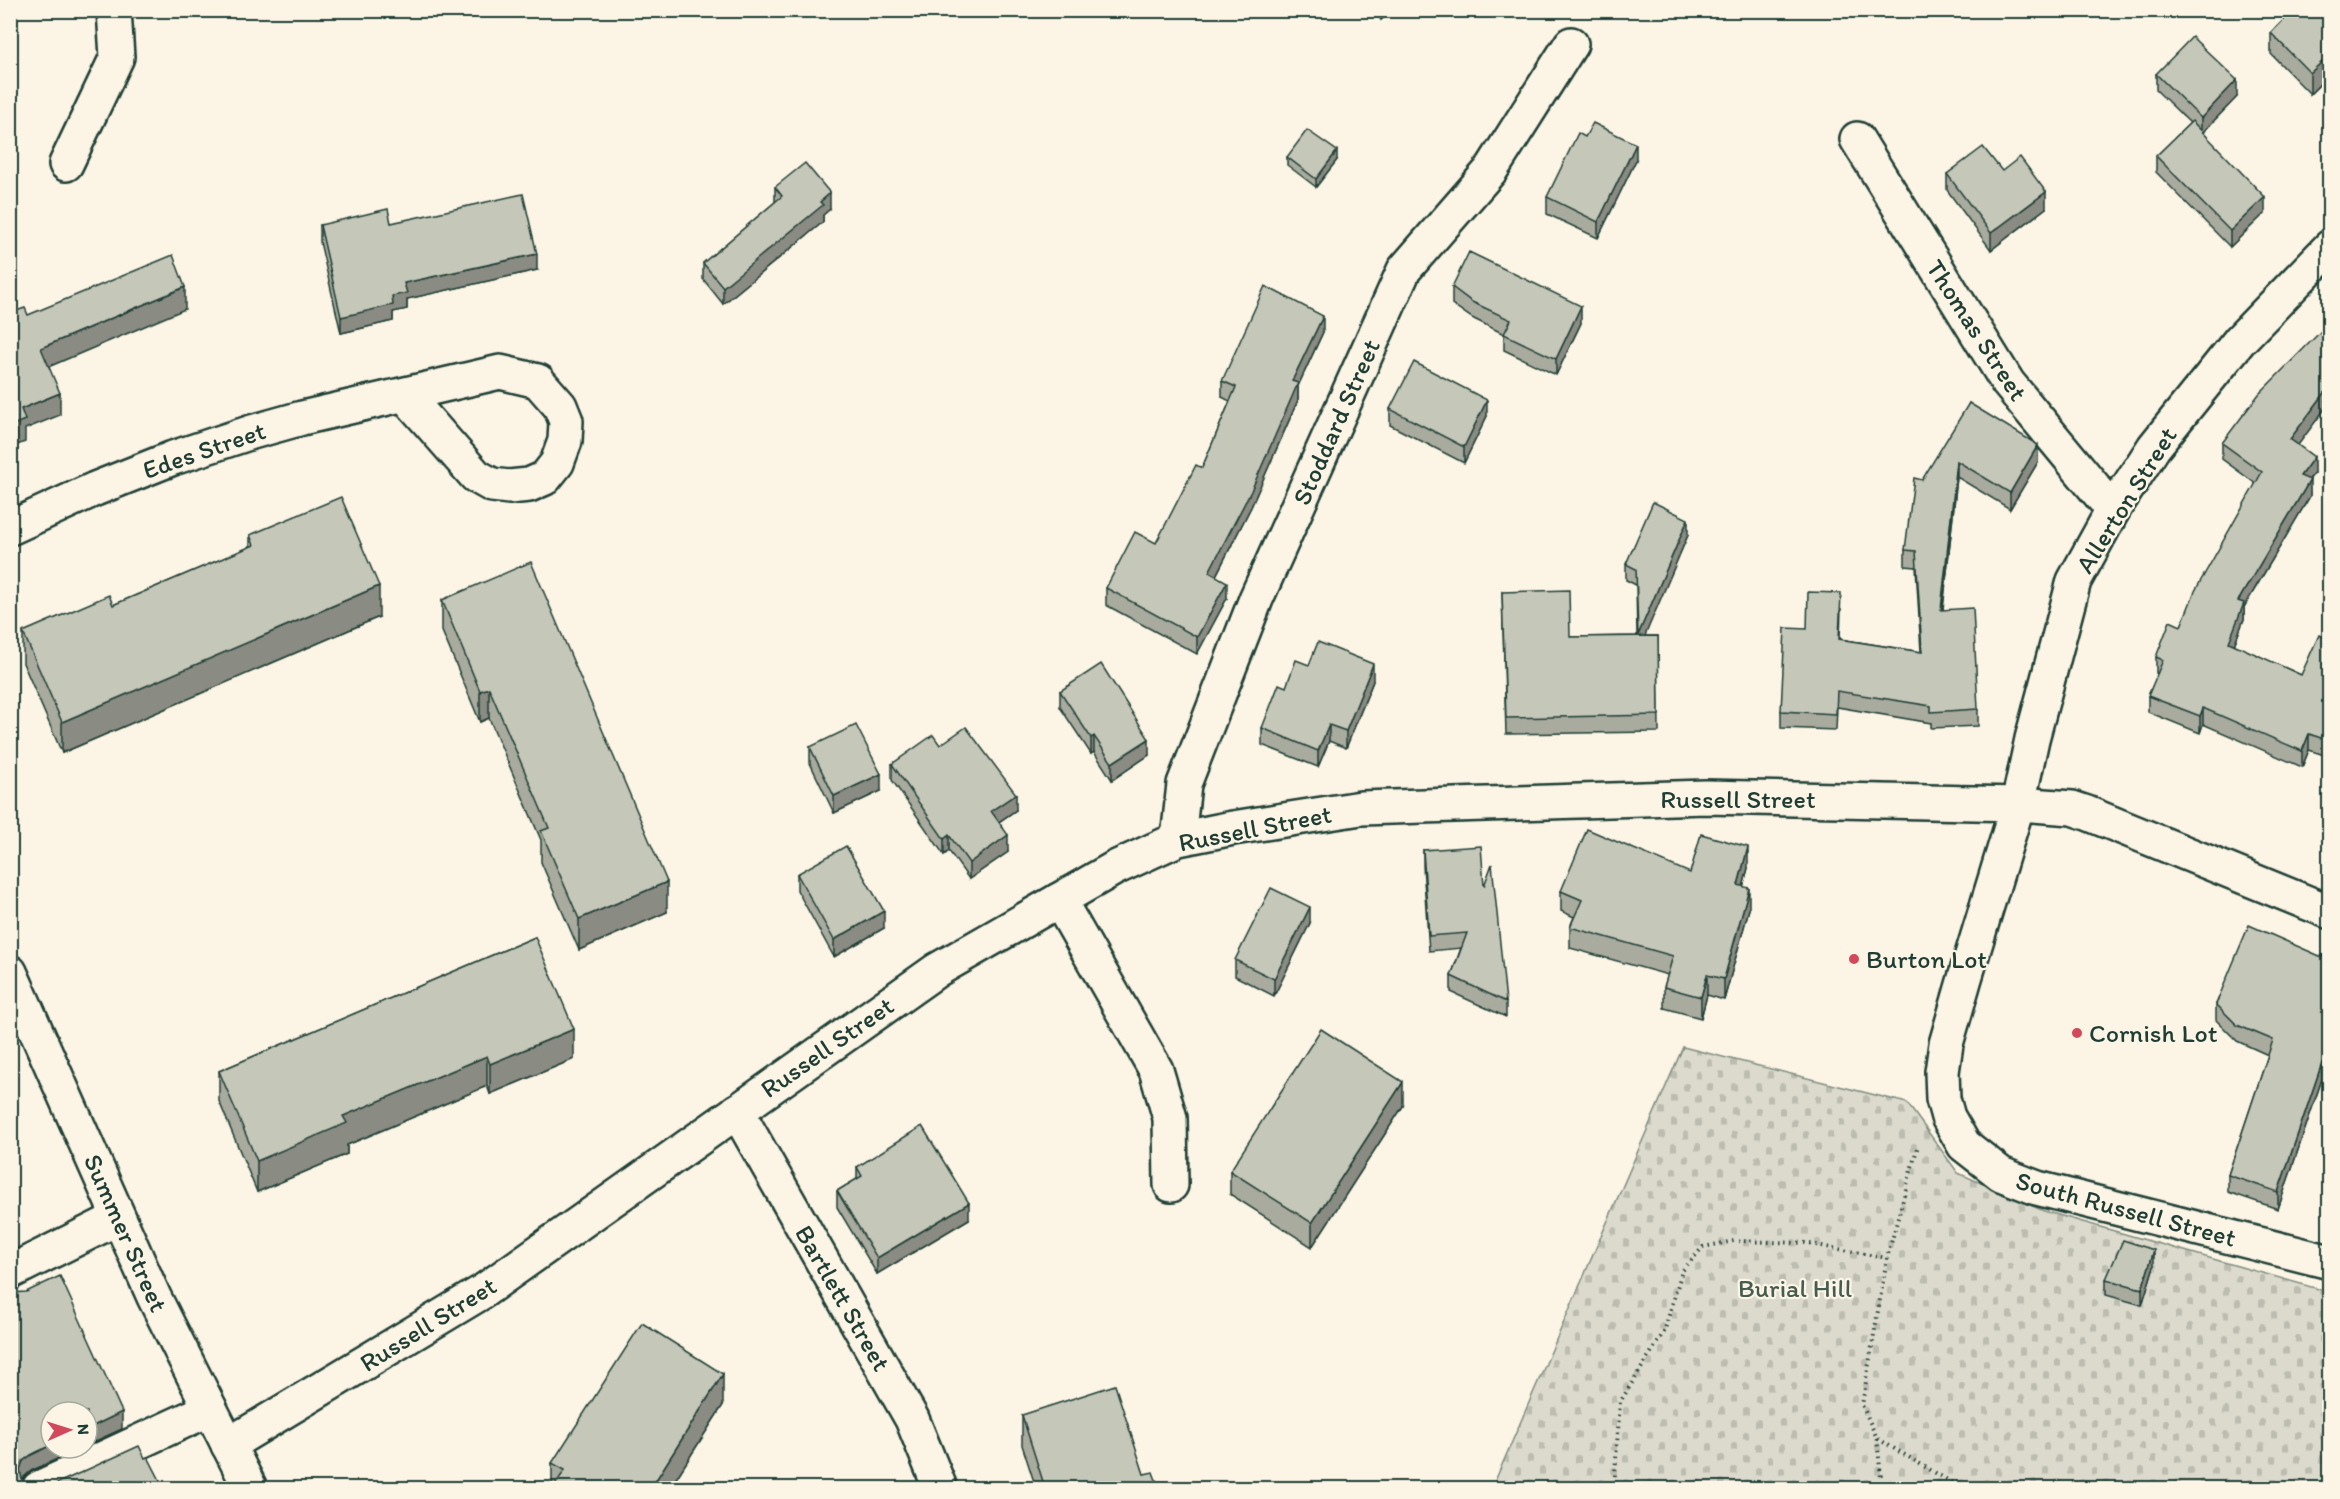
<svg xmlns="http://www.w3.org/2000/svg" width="2340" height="1499" viewBox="0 0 2340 1499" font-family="Itim,sans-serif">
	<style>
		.cemetery { fill: url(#cemetery-stones); stroke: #7e8c80; stroke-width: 1.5 }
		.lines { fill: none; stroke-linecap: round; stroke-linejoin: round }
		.minor-casing { stroke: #1f3d34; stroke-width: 38 }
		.major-casing { stroke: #1f3d34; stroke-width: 38 }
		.path { stroke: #1f3d34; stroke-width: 4; stroke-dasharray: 1.5 4.5; stroke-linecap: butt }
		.minor { stroke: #fcf5e5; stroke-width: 33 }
		.major { stroke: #fcf5e5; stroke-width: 33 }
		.wall { fill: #a9ab9f; stroke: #1f3d34; stroke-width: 1.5 }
		.shaded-wall { fill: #8a8b82; stroke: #1f3d34; stroke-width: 1.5 }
		.building { fill: #c5c7b9; stroke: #1f3d34; stroke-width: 1.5 }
		.poi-dot { fill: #d1495b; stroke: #fcf5e5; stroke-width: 2 }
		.labels { text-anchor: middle; stroke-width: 4.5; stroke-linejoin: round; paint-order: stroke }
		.street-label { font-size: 26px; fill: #1f3d34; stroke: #fcf5e5 }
		.poi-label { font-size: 26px; fill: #1f3d34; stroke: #fcf5e5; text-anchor: start }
		.park-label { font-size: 26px; fill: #455c52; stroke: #fcf5e5 }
	</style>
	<defs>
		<pattern id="cemetery-stones" width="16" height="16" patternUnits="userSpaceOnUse" patternTransform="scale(1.5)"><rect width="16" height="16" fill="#dcdacc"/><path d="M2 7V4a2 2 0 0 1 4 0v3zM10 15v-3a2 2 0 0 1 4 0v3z" fill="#bcbcb0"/></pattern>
	</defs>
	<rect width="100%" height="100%" fill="#fcf5e5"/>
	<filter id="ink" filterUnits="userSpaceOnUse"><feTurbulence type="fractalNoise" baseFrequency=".0167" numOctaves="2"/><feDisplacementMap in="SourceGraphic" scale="12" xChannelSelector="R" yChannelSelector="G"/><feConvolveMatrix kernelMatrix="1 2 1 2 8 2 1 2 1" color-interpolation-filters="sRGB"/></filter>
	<g filter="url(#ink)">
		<path class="cemetery" d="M 1683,1047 L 1907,1103 L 1958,1173 L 2044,1211 L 2329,1292 L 2329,1488 L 1492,1488 Z"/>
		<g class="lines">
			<defs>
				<g id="minor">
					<path d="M 1857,139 L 2008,383 L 2113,510"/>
					<path d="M 66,164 L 117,57 L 114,10"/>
					<path d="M 2330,247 L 2240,340 L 2154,447 L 2113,510 L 2074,581 L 2032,739 L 2018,804 L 1965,978 L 1946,1044 L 1942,1072 L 1943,1099 L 1948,1117 L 1964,1145 L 2001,1174 L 2037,1188 L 2330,1262"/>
					<path d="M 10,528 L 95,489 L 173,458 L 252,432 L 302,418 L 500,372 L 538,381 L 560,406 L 566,421 L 565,441 L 557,463 L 545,478 L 529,485 L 509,487 L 492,485 L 476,476 L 405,395"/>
					<path d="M 1178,839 L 1184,784 L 1256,599 L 1404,270 L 1491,170 L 1571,44"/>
					<path d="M 1059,900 L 1156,1070 L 1170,1118 L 1171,1185"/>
					<path d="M 737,1111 L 912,1419 L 940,1488"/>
					<path d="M 10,1272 L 118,1218"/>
					<path d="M 228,1445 L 482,1292 L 937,970 L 1115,868 L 1178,839 L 1233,828 L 1361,808 L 1705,797 L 2018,804 L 2072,808 L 2087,813 L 2330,912"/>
					<path d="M 39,1488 L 210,1409"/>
				</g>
				<path id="major" d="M 10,972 L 154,1297 L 250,1488"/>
			</defs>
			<use href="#minor" class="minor-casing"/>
			<use href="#major" class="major-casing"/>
			<g class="path">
				<path d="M 1878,1439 L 1961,1488"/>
				<path d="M 1614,1488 L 1620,1402 L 1664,1332 L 1682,1271 L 1703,1247 L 1734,1241 L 1805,1243 L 1887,1258"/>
				<path d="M 1882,1488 L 1877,1438 L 1862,1405 L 1887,1258 L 1918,1145"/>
			</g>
			<use href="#minor" class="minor"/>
			<use href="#major" class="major"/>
		</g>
		<g class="wall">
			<path d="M 1374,10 L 1393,10 L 1381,20 Z"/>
			<path d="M 1603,10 L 1664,10 L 1604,17 Z"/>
			<path d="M 2330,10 L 2328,87 L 2323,81 L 2310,94 L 2271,54 L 2271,33 Z"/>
			<path d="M 2156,74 L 2237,97 L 2203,132 L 2265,213 L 2230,247 L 2156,172 L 2156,156 L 2190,123 L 2156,90 Z"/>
			<path d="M 1287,157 L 1337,160 L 1316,187 L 1287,165 Z"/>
			<path d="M 1636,160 L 1598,238 L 1547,214 L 1547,197 Z"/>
			<path d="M 2002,171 L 2046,208 L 1991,250 L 1947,190 L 1947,174 Z"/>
			<path d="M 775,187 L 830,209 L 823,215 L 823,222 L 723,304 L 703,279 L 703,263 L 775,202 Z"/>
			<path d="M 391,223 L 537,270 L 407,299 L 407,309 L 393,312 L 393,321 L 341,333 L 320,242 L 320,225 Z"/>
			<path d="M 1452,287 L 1581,323 L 1556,375 L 1504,350 L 1504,334 L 1472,318 L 1452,304 Z"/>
			<path d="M 2330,322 L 2330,402 L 2297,445 L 2314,473 L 2309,480 L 2310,496 L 2244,607 L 2244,619 L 2234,645 L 2301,675 L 2330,639 L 2330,757 L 2309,750 L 2302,767 L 2203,724 L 2200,733 L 2148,712 L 2148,696 L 2158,674 L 2156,673 L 2156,657 L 2181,626 L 2256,484 L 2222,459 L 2222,443 Z"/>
			<path d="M 1323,332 L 1298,386 L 1298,400 L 1251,507 L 1216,576 L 1227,598 L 1197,654 L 1106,605 L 1106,588 L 1156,543 L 1202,468 L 1230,401 L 1222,397 L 1222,381 Z"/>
			<path d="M 1969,403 L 2038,462 L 2010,509 L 1957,477 L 1943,610 L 1978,709 L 1978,726 L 1931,728 L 1931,723 L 1837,707 L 1836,730 L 1781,728 L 1781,711 L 1807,629 L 1841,610 L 1840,639 L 1921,652 L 1916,567 L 1905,566 L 1905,550 Z"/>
			<path d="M 1390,409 L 1487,416 L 1464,463 L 1390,425 Z"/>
			<path d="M 250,535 L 379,617 L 62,753 L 23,663 L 23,632 L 113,605 L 250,547 Z"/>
			<path d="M 1688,535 L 1644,636 L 1658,636 L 1659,732 L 1506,734 L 1502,592 L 1570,637 L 1637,636 L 1636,585 L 1626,580 L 1626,564 Z"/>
			<path d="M 442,600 L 667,912 L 579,950 L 541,862 L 541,840 L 489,718 L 480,722 L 442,631 Z"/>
			<path d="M 1309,665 L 1373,681 L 1346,748 L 1329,741 L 1318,767 L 1262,745 L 1262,728 L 1286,687 Z"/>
			<path d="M 1060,691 L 1149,755 L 1112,780 L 1094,752 L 1091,754 L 1060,707 Z"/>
			<path d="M 940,745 L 1016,810 L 999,822 L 1008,852 L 969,879 L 949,851 L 944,855 L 892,780 L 892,764 Z"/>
			<path d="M 810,747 L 881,791 L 834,813 L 810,763 Z"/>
			<path d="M 1423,850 L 1484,886 L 1506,1002 L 1506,1017 L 1451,992 L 1451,976 L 1461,948 L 1429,951 L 1423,866 Z"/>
			<path d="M 1748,868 L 1743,887 L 1749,909 L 1724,1000 L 1707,995 L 1701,1018 L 1664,1008 L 1664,987 L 1668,975 L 1570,948 L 1570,927 L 1574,917 L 1561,911 L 1561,891 L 1690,873 Z"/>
			<path d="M 797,874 L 884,928 L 834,957 L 797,890 Z"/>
			<path d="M 1310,923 L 1274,996 L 1235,976 L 1235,960 Z"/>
			<path d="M 535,937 L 574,1059 L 490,1094 L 487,1086 L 347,1145 L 347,1154 L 257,1192 L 219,1101 L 219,1071 Z"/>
			<path d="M 2322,957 L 2330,957 L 2330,1082 L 2322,1079 L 2278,1209 L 2228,1192 L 2228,1175 L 2268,1055 L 2237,1041 L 2216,1020 L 2216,1004 Z"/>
			<path d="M 1403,1106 L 1312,1247 L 1230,1194 L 1230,1171 Z"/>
			<path d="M 857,1167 L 969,1219 L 877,1274 L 837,1207 L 837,1191 L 857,1179 Z"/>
			<path d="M 2154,1266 L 2142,1305 L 2106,1295 L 2106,1279 Z"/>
			<path d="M 10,1293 L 122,1429 L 87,1445 L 87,1412 L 23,1478 L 22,1480 L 29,1487 L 32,1488 L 12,1488 L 10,1485 Z"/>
			<path d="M 723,1405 L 670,1488 L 552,1488 L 552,1463 Z"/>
			<path d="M 1022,1415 L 1144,1474 L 1159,1488 L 1036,1488 L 1022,1445 Z"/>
		</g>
		<g class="shaded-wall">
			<path d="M 1381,10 L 1393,10 L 1381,20 Z"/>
			<path d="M 2323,61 L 2323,81 L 2310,94 L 2310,73 Z"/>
			<path d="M 2330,65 L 2330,86 L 2328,87 L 2328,66 Z"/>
			<path d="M 2237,80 L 2237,97 L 2201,134 L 2201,118 Z"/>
			<path d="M 1636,144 L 1636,160 L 1598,238 L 1598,222 Z"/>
			<path d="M 1337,151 L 1337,160 L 1316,187 L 1316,179 Z"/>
			<path d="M 2046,192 L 2046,208 L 1991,250 L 1991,233 Z"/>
			<path d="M 830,193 L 830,209 L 823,215 L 823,222 L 723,304 L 723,287 Z"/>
			<path d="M 2265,197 L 2265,213 L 2230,247 L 2230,231 Z"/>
			<path d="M 537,254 L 537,270 L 407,299 L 407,309 L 393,312 L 393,321 L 341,333 L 341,317 L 392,296 L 404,283 Z"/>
			<path d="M 185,287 L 185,309 L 41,370 L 41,348 Z"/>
			<path d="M 1581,306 L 1581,323 L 1556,375 L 1556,359 Z"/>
			<path d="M 1323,316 L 1323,332 L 1298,386 L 1298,400 L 1251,507 L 1209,589 L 1209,572 L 1292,381 Z"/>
			<path d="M 2330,386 L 2330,402 L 2290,456 L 2290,439 Z"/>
			<path d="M 60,393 L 60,415 L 25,429 L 25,442 L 10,448 L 10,426 L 21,409 Z"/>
			<path d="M 1487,400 L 1487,416 L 1464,463 L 1464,447 Z"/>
			<path d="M 2038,445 L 2038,462 L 2010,509 L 2010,493 Z"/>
			<path d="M 2314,457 L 2314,473 L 2300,492 L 2300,476 Z"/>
			<path d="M 1957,461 L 1957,477 L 1941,626 L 1941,610 Z"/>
			<path d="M 2310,480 L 2310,496 L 2244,607 L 2244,619 L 2229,658 L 2229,642 L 2238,601 Z"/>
			<path d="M 1688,519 L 1688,535 L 1638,652 L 1638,635 Z"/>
			<path d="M 1227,582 L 1227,598 L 1197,654 L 1197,637 Z"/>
			<path d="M 379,586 L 379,617 L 62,753 L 62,722 Z"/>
			<path d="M 1373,664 L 1373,681 L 1346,748 L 1346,731 Z"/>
			<path d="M 489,688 L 489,718 L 480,722 L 480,691 Z"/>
			<path d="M 2203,708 L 2203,724 L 2200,733 L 2200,716 Z"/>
			<path d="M 1329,725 L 1329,741 L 1318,767 L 1318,751 Z"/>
			<path d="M 2309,734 L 2309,750 L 2302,767 L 2302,751 Z"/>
			<path d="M 1094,736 L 1094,752 L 1091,754 L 1091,738 Z"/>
			<path d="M 1149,739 L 1149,755 L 1112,780 L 1112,763 Z"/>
			<path d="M 881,774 L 881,791 L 834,813 L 834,796 Z"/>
			<path d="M 1016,794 L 1016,810 L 991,827 L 991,811 Z"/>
			<path d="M 949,835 L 949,851 L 944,855 L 944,839 Z"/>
			<path d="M 1008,835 L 1008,852 L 969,879 L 969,863 Z"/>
			<path d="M 1748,847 L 1748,868 L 1738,906 L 1738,885 Z"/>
			<path d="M 667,882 L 667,912 L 579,950 L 579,919 Z"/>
			<path d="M 1749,888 L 1749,909 L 1724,1000 L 1724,979 Z"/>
			<path d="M 1310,907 L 1310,923 L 1274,996 L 1274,979 Z"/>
			<path d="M 884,911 L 884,928 L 834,957 L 834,940 Z"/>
			<path d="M 1707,975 L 1707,995 L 1701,1018 L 1701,997 Z"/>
			<path d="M 574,1029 L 574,1059 L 490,1094 L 490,1064 Z"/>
			<path d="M 487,1056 L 487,1086 L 347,1145 L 347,1154 L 257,1192 L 257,1161 L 343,1116 Z"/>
			<path d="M 2322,1063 L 2322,1079 L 2278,1209 L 2278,1192 Z"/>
			<path d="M 1403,1082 L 1403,1106 L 1312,1247 L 1312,1223 Z"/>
			<path d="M 969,1203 L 969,1219 L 877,1274 L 877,1258 Z"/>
			<path d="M 2154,1250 L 2154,1266 L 2142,1305 L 2142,1289 Z"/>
			<path d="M 723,1374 L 723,1405 L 670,1488 L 651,1488 Z"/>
			<path d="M 122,1412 L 122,1429 L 87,1445 L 87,1429 Z"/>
			<path d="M 51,1445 L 51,1448 L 81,1448 L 31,1471 L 23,1478 L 20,1486 L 20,1469 L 23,1461 L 31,1455 Z"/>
		</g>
		<g class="building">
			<path d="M 2293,10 L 2330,10 L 2330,65 L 2328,66 L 2323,61 L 2310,73 L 2271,33 Z"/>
			<path d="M 2192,37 L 2237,80 L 2201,118 L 2156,74 Z"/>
			<path d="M 2192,121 L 2265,197 L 2230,231 L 2156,156 Z"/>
			<path d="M 1593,123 L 1636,144 L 1598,222 L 1547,197 L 1578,133 L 1585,137 Z"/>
			<path d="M 1307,130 L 1337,151 L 1316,179 L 1287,157 Z"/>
			<path d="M 1983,147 L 2002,171 L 2020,157 L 2046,192 L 1991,233 L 1947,174 Z"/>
			<path d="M 805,163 L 830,193 L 820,202 L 823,205 L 723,287 L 703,263 L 782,196 L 775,187 Z"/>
			<path d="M 523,194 L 537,254 L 404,283 L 407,293 L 392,296 L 393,305 L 341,317 L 320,225 L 388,209 L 391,223 Z"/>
			<path d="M 1469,252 L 1581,306 L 1556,359 L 1504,334 L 1511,320 L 1472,302 L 1452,287 Z"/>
			<path d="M 173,255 L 185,287 L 41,348 L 60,393 L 21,409 L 25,420 L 10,426 L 10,313 L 25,308 L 28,315 Z"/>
			<path d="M 1265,286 L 1323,316 L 1292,381 L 1298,383 L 1251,491 L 1209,572 L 1227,582 L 1197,637 L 1106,588 L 1135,532 L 1156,543 L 1196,465 L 1202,468 L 1236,387 L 1222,381 Z"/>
			<path d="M 2330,322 L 2330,386 L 2290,439 L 2314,457 L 2300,476 L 2310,480 L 2238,601 L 2244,603 L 2229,642 L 2301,675 L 2319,635 L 2330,639 L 2330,741 L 2309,734 L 2302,751 L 2203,708 L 2200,716 L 2148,696 L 2163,660 L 2156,657 L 2170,621 L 2181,626 L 2195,591 L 2262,472 L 2222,443 L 2259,394 Z"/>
			<path d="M 1414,362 L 1487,400 L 1464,447 L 1390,409 Z"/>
			<path d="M 1969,403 L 2038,445 L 2010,493 L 1957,461 L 1941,610 L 1973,608 L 1978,709 L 1931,712 L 1931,706 L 1837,691 L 1836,714 L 1781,711 L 1785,628 L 1807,629 L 1808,592 L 1841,593 L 1839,639 L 1922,652 L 1916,551 L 1905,550 L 1914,478 L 1922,480 Z"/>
			<path d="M 341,497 L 379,586 L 62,722 L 23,632 L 109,595 L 113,605 L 254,545 L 250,535 Z"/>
			<path d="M 1653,502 L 1688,519 L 1638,635 L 1636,569 L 1626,564 Z"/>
			<path d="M 531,562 L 667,882 L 579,919 L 541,831 L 549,828 L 489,688 L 480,691 L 442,600 Z"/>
			<path d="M 1569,590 L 1570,637 L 1658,636 L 1659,715 L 1506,718 L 1502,592 Z"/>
			<path d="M 1318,642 L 1373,664 L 1346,731 L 1329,725 L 1318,751 L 1262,728 L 1279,684 L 1286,687 L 1296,660 L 1309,665 Z"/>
			<path d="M 1101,664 L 1149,739 L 1112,763 L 1094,736 L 1091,738 L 1060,691 Z"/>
			<path d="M 856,725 L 881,774 L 834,796 L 810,747 Z"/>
			<path d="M 966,727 L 1016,794 L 991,811 L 1008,835 L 969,863 L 949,835 L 944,839 L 892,764 L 933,735 L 940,745 Z"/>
			<path d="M 1587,829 L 1690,873 L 1701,834 L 1748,847 L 1738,885 L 1749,888 L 1724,979 L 1707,975 L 1701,997 L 1664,987 L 1673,956 L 1570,927 L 1582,900 L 1561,891 Z"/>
			<path d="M 846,846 L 884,911 L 834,940 L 797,874 Z"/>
			<path d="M 1481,846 L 1484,886 L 1492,864 L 1506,1002 L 1451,976 L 1467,933 L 1429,936 L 1423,850 Z"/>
			<path d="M 1271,888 L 1310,907 L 1274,979 L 1235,960 Z"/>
			<path d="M 2249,925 L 2322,957 L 2323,955 L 2330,957 L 2330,1066 L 2322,1063 L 2278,1192 L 2228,1175 L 2273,1040 L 2237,1025 L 2216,1004 Z"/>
			<path d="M 535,937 L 574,1029 L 490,1064 L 487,1056 L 343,1116 L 347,1123 L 257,1161 L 219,1071 Z"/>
			<path d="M 1321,1029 L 1403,1082 L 1312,1223 L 1230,1171 Z"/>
			<path d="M 922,1126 L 969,1203 L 877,1258 L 837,1191 L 862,1176 L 857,1167 Z"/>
			<path d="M 2123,1240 L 2154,1250 L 2142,1289 L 2106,1279 Z"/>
			<path d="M 60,1276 L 122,1412 L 87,1429 L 87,1412 L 51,1412 L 51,1445 L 31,1455 L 23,1461 L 20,1469 L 22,1480 L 29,1487 L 32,1488 L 21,1488 L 10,1469 L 10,1293 L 26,1292 Z"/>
			<path d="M 642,1323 L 723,1374 L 651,1488 L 553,1488 L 565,1470 L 552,1463 Z"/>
			<path d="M 1115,1385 L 1144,1474 L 1153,1472 L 1159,1488 L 1045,1488 L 1022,1415 Z"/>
			<path d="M 139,1446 L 145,1458 L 148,1457 L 164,1488 L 47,1488 Z"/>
		</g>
	</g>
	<g class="poi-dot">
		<circle cx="1854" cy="959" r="6"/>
		<circle cx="2077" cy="1033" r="6"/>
	</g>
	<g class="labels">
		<g class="street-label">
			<text transform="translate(1977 330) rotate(57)" y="9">Thomas Street</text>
			<text transform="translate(1336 422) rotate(-66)" y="9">Stoddard Street</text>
			<text transform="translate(204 450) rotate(-19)" y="9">Edes Street</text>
			<text transform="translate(2126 500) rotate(-58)" y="9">Allerton Street</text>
			<text x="1738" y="808">Russell Street</text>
			<text transform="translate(1255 828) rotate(-11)" y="9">Russell Street</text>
			<text transform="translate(827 1047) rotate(-35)" y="9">Russell Street</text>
			<text transform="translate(2126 1209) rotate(15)" y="9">South Russell Street</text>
			<text transform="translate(126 1233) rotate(66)" y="9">Summer Street</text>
			<text transform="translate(843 1298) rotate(60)" y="9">Bartlett Street</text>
			<text transform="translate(428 1324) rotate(-32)" y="9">Russell Street</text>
		</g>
		<g class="poi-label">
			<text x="1866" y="968">Burton Lot</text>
			<text x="2089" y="1042">Cornish Lot</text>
		</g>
		<g class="park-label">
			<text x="1795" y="1297">Burial Hill</text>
		</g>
	</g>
	<rect width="2340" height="1499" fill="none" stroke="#fcf5e5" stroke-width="36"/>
	<rect x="18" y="18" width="2304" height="1463" fill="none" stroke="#1f3d34" stroke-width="2" filter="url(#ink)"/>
	<g transform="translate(69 1430) rotate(87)"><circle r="28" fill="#fcf5e5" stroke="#a4ab9e" stroke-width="1.5"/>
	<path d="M0-4.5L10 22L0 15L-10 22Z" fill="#d1495b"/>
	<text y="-9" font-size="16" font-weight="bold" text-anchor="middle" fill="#1f3d34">N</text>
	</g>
</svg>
